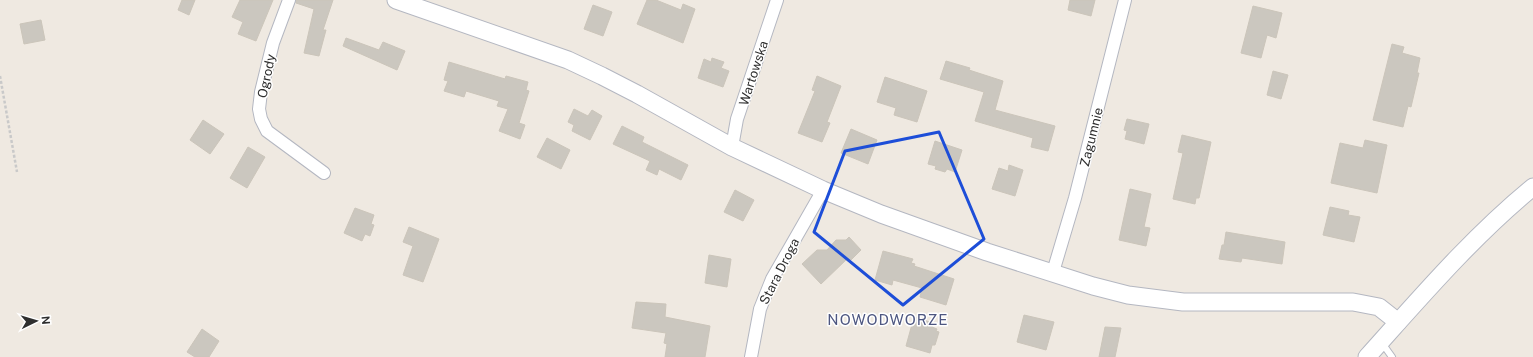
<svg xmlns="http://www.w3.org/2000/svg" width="1533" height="357" viewBox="0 0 1533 357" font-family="'Public Sans',sans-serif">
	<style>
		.building { fill: #cbc7bf; stroke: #cbc5ba }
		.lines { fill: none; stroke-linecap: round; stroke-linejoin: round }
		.lane-casing { stroke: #b4b7c1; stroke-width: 8 }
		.street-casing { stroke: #b4b7c1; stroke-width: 14 }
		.secondary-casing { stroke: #b4b7c1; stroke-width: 19 }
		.path { stroke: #c9c9c9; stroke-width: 2.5; stroke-dasharray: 3 2; stroke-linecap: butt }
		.lane { stroke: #fff; stroke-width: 6 }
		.street { stroke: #fff; stroke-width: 12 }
		.secondary { stroke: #fff; stroke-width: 17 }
		.marked { fill: none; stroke: #1d4ed8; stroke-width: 3; stroke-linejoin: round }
		.labels { text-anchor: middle; stroke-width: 3; stroke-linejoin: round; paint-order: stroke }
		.street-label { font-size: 13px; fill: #2e2e2e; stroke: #fff }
		.quarter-label { font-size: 15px; letter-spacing: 1px; fill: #4d5680; stroke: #fff }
	</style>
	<rect width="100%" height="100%" fill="#efe9e1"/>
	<g class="building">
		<path d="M 182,0 L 195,0 L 189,15 L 178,10 Z"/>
		<path d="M 240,0 L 273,0 L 256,41 L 238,34 L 243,22 L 232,17 Z"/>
		<path d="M 296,0 L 333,0 L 323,30 L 326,30 L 319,56 L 304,53 L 314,9 L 296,3 Z"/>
		<path d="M 647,0 L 656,0 L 681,10 L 683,4 L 695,9 L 683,43 L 637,24 Z"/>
		<path d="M 1070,0 L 1095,0 L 1091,16 L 1068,10 Z"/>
		<path d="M 593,5 L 612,12 L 603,36 L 584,29 Z"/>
		<path d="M 1253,6 L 1282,13 L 1276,38 L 1267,35 L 1261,58 L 1241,53 Z"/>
		<path d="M 41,20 L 45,40 L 24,44 L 20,24 Z"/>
		<path d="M 346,38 L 379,50 L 383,42 L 405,51 L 397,70 L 343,46 Z"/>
		<path d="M 1392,44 L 1404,47 L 1402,53 L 1420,58 L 1417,73 L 1419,73 L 1411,107 L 1408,106 L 1403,127 L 1373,120 Z"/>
		<path d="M 712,58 L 724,62 L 721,68 L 729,71 L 723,87 L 698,78 L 704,59 L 711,62 Z"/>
		<path d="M 946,61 L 970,68 L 969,70 L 1003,81 L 995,110 L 1055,126 L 1048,151 L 1031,147 L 1033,138 L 975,121 L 984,92 L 940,79 Z"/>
		<path d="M 449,62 L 505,79 L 506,76 L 528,82 L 526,90 L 529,91 L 519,123 L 525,125 L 520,139 L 499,131 L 508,109 L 497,106 L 499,101 L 466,91 L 464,97 L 444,91 L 448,81 L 444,80 Z"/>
		<path d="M 1273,71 L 1288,75 L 1281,99 L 1267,95 Z"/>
		<path d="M 817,76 L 841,86 L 827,122 L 830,123 L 822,142 L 798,133 L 815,91 L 812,90 Z"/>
		<path d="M 885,77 L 927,91 L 917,122 L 894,115 L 896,108 L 877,102 Z"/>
		<path d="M 574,109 L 588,116 L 592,110 L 602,116 L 590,140 L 572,131 L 574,125 L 568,122 Z"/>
		<path d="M 1127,119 L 1149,124 L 1144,144 L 1125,139 L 1127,131 L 1124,130 Z"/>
		<path d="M 203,120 L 224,134 L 210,154 L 190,140 Z"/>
		<path d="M 622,126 L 644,137 L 642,142 L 688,165 L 681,180 L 659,169 L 657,175 L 646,170 L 650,161 L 613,144 Z"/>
		<path d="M 851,129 L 877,140 L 868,164 L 841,153 Z"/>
		<path d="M 1182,135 L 1211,142 L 1199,198 L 1196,198 L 1195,204 L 1173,199 L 1183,153 L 1178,152 Z"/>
		<path d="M 547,138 L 570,150 L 561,169 L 537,157 Z"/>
		<path d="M 1365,140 L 1387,145 L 1377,193 L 1331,183 L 1340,143 L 1363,148 Z"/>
		<path d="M 935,141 L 962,150 L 955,172 L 947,169 L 945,172 L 935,169 L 936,166 L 928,164 Z"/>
		<path d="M 248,147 L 265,157 L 247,188 L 230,178 Z"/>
		<path d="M 1009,165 L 1023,170 L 1015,196 L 992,189 L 999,168 L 1008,171 Z"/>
		<path d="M 1130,189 L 1151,194 L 1144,227 L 1150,228 L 1146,246 L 1119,240 Z"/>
		<path d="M 735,190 L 754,200 L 743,221 L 724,212 Z"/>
		<path d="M 1330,207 L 1349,211 L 1348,215 L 1360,217 L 1354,242 L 1323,235 Z"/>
		<path d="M 355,208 L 374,215 L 371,224 L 374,225 L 370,236 L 365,234 L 362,241 L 344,233 Z"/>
		<path d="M 409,227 L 439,239 L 423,282 L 403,275 L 413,246 L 403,242 Z"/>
		<path d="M 1226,232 L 1285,242 L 1282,264 L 1242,258 L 1241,262 L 1219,259 L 1222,245 L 1224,245 Z"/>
		<path d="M 849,237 L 861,250 L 849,262 L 847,259 L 821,284 L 802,264 L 817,250 L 827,250 L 836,240 L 846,240 Z"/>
		<path d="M 883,251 L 913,259 L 911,263 L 915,264 L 914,266 L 954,279 L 946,305 L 920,297 L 922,288 L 893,280 L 892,285 L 875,280 Z"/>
		<path d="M 709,255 L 731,259 L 727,287 L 705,283 Z"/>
		<path d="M 636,302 L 666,304 L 665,317 L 710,326 L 705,357 L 665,357 L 667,344 L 664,343 L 666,333 L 632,328 Z"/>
		<path d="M 1024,315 L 1054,322 L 1046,350 L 1017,342 Z"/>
		<path d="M 914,317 L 933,323 L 932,327 L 937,329 L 936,331 L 939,332 L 935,345 L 932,345 L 930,353 L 906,346 Z"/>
		<path d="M 1105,327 L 1121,328 L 1115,357 L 1099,357 Z"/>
		<path d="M 202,329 L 219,341 L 209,357 L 195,357 L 187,352 Z"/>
	</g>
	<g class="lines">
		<defs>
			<path id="lane" d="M 1382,343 L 1392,357"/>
			<g id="street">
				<path d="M 289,0 L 273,43 L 261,92 L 259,109 L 261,119 L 267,131 L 324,173"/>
				<path d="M 732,147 L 737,119 L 777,0"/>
				<path d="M 1053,272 L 1075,198 L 1125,0"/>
				<path d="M 751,357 L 760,309 L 772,279 L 823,190"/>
			</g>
			<g id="secondary">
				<path d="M 396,0 L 568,60 L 602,76 L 637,94 L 732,147 L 823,190 L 881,214 L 987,252 L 1093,286 L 1128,295 L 1183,302 L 1353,302 L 1379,307 L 1398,322"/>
				<path d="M 1367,357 C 1420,298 1472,237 1533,187"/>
			</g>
		</defs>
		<use href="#lane" class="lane-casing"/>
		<use href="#street" class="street-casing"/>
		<use href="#secondary" class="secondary-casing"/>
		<path class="path" d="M 0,76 L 17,172"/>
		<use href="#lane" class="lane"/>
		<use href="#street" class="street"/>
		<use href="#secondary" class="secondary"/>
	</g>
	<path class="marked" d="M 939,132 L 984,239 L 903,305 L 814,232 L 845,151 Z"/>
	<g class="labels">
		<g class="street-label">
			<text transform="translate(753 73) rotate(-72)" y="5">Wartowska</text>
			<text transform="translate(266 76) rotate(-78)" y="5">Ogrody</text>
			<text transform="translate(1091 137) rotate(-76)" y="5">Zagumnie</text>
			<text transform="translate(779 271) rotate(-63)" y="5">Stara Droga</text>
		</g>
		<g class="quarter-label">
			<text x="888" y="325">NOWODWORZE</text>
		</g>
	</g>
	<g transform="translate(36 321) rotate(85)" stroke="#ffffff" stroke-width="3" paint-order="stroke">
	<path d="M0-3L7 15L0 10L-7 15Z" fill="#2e2e2e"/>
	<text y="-6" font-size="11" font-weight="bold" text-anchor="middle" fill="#2e2e2e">N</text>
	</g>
</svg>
